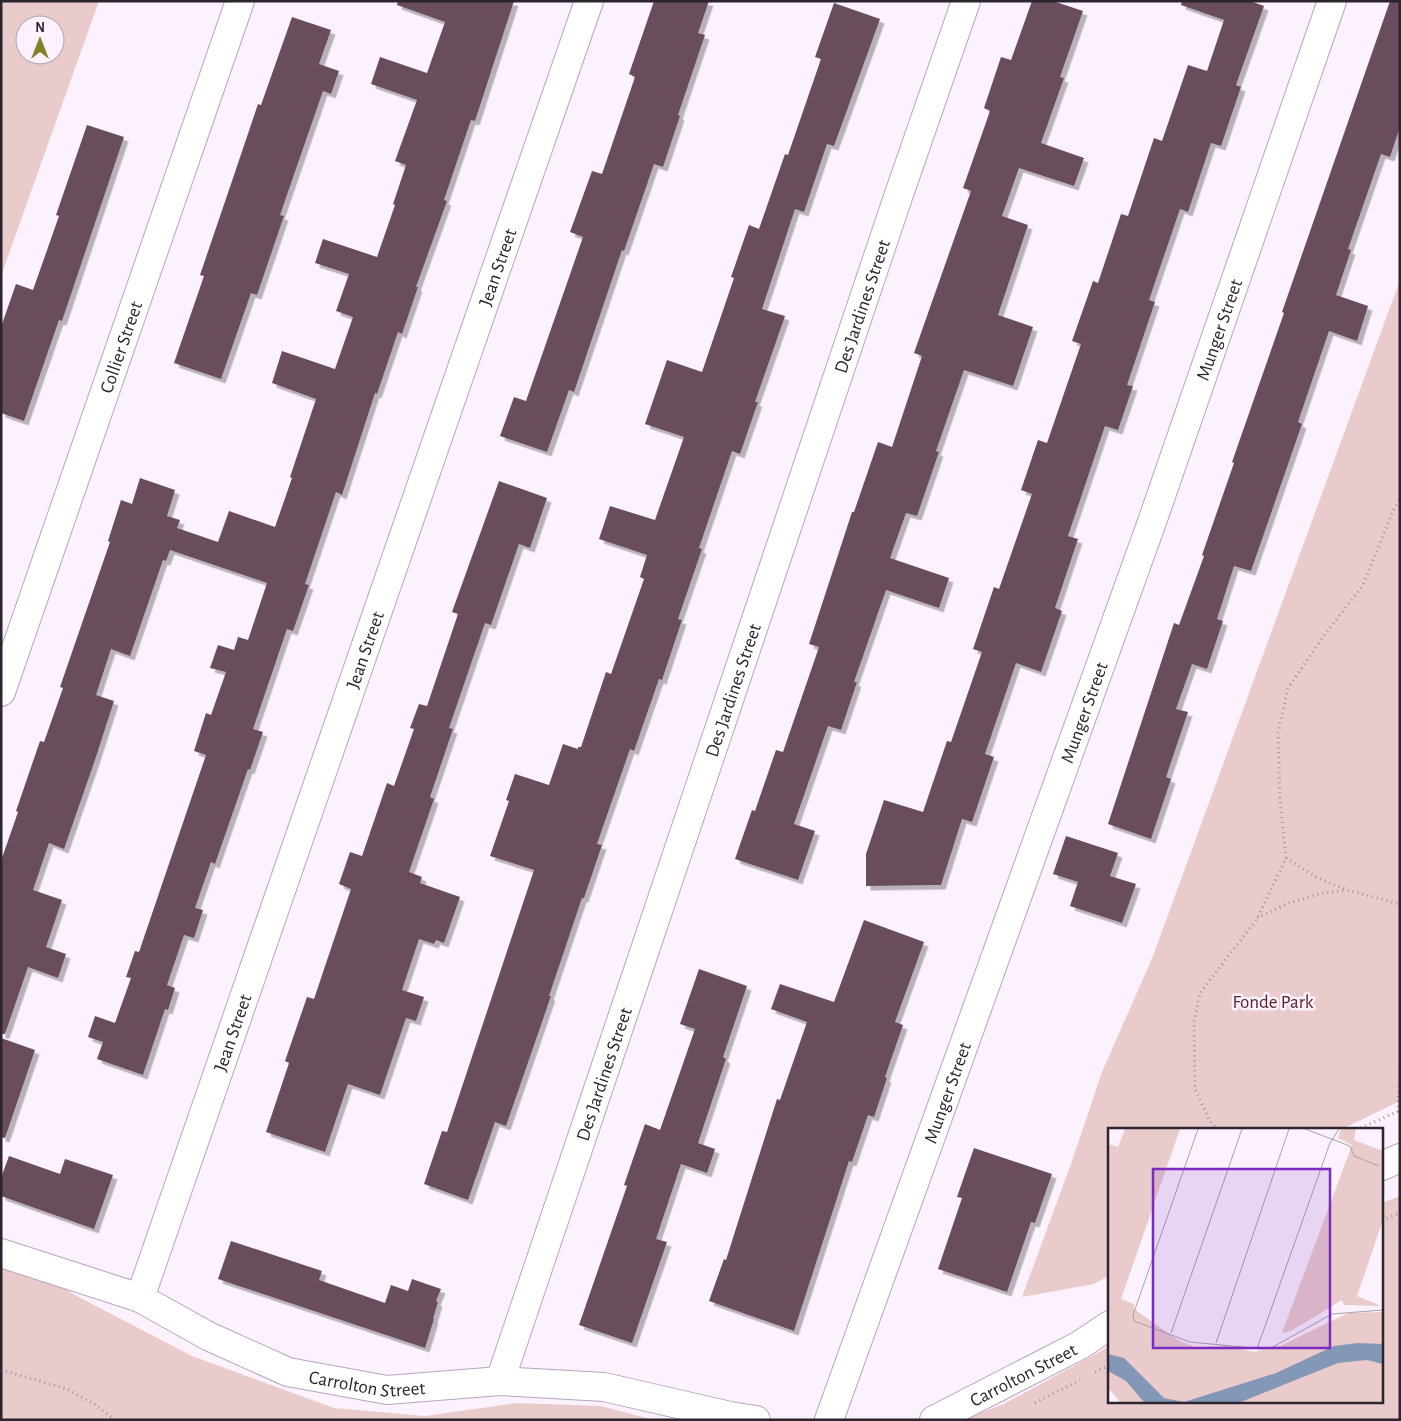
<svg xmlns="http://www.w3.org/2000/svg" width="1401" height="1421" viewBox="0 0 1401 1421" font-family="'Alegreya Sans',sans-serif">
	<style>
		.green { fill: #eacbcb; fill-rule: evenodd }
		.building { fill: #6a4e5c; filter: url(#shadow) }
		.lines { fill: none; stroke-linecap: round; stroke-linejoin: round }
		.minor-casing { stroke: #b8a4be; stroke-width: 30 }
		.path { stroke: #9d95a0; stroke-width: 3; stroke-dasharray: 1 4; stroke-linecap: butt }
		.minor { stroke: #fff; stroke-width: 28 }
		.labels { text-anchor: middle; stroke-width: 5; stroke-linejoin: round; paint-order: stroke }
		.street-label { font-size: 19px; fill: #2c242f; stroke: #fbf2fd }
		.park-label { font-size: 19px; fill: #5b2327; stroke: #fbf2fd }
		.inset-road { fill: none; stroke: #a8a0ab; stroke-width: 1 }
		.view { fill: #7b2cbf; fill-opacity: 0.15; stroke: #7b2cbf; stroke-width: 2.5 }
		.inset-edge { fill: none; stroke: #2c242f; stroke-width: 2.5 }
	</style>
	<defs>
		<filter id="shadow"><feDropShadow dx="4.5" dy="4.5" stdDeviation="0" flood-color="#0004"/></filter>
	</defs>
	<rect width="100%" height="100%" fill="#fbf2fd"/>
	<g class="green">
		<path d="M 1,1 L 99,1 L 1,276 ZM 25,25 L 55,25 L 55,55 L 25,55 Z"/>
		<path d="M 1400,280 L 1400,1101 L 1340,1130 L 1110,1130 L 1110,1275 L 1094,1284 L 1022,1297 L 1071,1164 L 1102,1072 L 1153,956 Z"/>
		<path d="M 1400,1196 L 1400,1420 L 962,1420 L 1004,1404 L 1110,1346 L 1110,1402 L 1382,1402 L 1382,1203 Z"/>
		<path d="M 1,1237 L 71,1293 L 192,1356 L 334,1408 L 425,1416 L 517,1403 L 601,1406 L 654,1420 L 1,1420 Z"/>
	</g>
	<g class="building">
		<path d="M 398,1 L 514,1 L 475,121 L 471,120 L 444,200 L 447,201 L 416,287 L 418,287 L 402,334 L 398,332 L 377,394 L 375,393 L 342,495 L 336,492 L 305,584 L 309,585 L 293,631 L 287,629 L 253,729 L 263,732 L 250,770 L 248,769 L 215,864 L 211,862 L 195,908 L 203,910 L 194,938 L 184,935 L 167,985 L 175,988 L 168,1010 L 165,1009 L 143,1075 L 97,1059 L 103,1042 L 88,1037 L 95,1016 L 115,1023 L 131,978 L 126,977 L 135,951 L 139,952 L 206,755 L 194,751 L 206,713 L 211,715 L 226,672 L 210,668 L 218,645 L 234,650 L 238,637 L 248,640 L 267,583 L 170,550 L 166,561 L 163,560 L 130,656 L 111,649 L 96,695 L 114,701 L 95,760 L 64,849 L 49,843 L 33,890 L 62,900 L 46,947 L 66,954 L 58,978 L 28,967 L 5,1034 L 1,1034 L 1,861 L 18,812 L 16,811 L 40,741 L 44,742 L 63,688 L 60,687 L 110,542 L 108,541 L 121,500 L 132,504 L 140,478 L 175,490 L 167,516 L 180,520 L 177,528 L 218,542 L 229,511 L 275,527 L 292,478 L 290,477 L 316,399 L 272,383 L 282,351 L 335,369 L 353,317 L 336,311 L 349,274 L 315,263 L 323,239 L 377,257 L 395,205 L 393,204 L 406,165 L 395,161 L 417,100 L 371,84 L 380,57 L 427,73 L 445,22 L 397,5 Z"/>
		<path d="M 654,1 L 709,1 L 698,33 L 705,35 L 678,115 L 680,116 L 663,167 L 654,164 L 624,251 L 622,250 L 574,392 L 569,390 L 547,452 L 500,436 L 514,397 L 526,401 L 583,237 L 570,232 L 592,171 L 602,174 L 635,77 L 629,74 Z"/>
		<path d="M 1032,1 L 1053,1 L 1083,11 L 1060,77 L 1064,78 L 1041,143 L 1084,158 L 1074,186 L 1019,168 L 1002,216 L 1028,225 L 998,315 L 1033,327 L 1013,386 L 964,370 L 936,451 L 939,452 L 917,516 L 906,513 L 890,558 L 949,578 L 939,608 L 886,590 L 854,682 L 857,682 L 841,730 L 828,726 L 794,824 L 815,831 L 798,880 L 735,859 L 752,810 L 755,811 L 776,750 L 783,752 L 819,647 L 809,644 L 852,512 L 854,512 L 878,442 L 892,447 L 922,356 L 914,353 L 971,191 L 963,188 L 990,111 L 984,108 L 1001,57 L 1011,60 Z"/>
		<path d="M 1182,1 L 1250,1 L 1264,6 L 1236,85 L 1241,87 L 1221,146 L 1211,143 L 1188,212 L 1180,209 L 1149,300 L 1155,302 L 1127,385 L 1133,386 L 1118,430 L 1105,426 L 1068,536 L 1078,539 L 1055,608 L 1062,611 L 1041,672 L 1016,663 L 985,754 L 994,757 L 972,822 L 962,819 L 941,885 L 866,886 L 866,854 L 884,800 L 923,812 L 947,741 L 951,742 L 982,652 L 973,649 L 994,587 L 999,589 L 1032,494 L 1021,490 L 1038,440 L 1047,443 L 1081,344 L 1072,341 L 1093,281 L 1098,283 L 1121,214 L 1128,216 L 1154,138 L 1162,141 L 1188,65 L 1207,71 L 1224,20 L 1181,5 Z"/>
		<path d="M 1390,1 L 1400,1 L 1400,127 L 1390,157 L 1381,154 L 1348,249 L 1351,250 L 1336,295 L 1368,306 L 1357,341 L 1329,331 L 1298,422 L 1302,424 L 1251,571 L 1234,566 L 1217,619 L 1223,621 L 1207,669 L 1192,664 L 1176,709 L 1188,712 L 1166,777 L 1171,779 L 1151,839 L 1108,824 L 1174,623 L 1179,625 L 1204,556 L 1202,555 L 1234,463 L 1232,462 L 1284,313 L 1282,312 Z"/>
		<path d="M 834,3 L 880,19 L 834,146 L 827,144 L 804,212 L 795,209 L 762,309 L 785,316 L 755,402 L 758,402 L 740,454 L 732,451 L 699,548 L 702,549 L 678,619 L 682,620 L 662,680 L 659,679 L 634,751 L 630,749 L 597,844 L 602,845 L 584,898 L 582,898 L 549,996 L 551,996 L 506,1126 L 495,1122 L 468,1200 L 424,1184 L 442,1131 L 447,1132 L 534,870 L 490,856 L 509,801 L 506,800 L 515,774 L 549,785 L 563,744 L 578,749 L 578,747 L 581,747 L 606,672 L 611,674 L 644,579 L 640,577 L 647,555 L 599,539 L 610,506 L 655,520 L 684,437 L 645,424 L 667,360 L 702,372 L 734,278 L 731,277 L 749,225 L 759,229 L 785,154 L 788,155 L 821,59 L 815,57 Z"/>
		<path d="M 292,17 L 331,30 L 319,64 L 339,71 L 331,94 L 323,91 L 280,215 L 284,216 L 257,295 L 251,293 L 221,379 L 174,363 L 204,276 L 200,275 L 232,181 L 258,104 L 261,105 Z"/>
		<path d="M 87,125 L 124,137 L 62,321 L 59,320 L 24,421 L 1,413 L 1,327 L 16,284 L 33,290 L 59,216 L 56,215 Z"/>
		<path d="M 499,481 L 547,498 L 530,548 L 519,544 L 491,625 L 485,623 L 449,728 L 453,729 L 430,797 L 434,799 L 409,872 L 422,877 L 420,883 L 460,897 L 444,943 L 436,940 L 434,944 L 419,939 L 402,990 L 424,997 L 416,1021 L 406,1018 L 380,1095 L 348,1084 L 325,1152 L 266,1132 L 289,1063 L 285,1061 L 307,997 L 314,999 L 351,889 L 339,884 L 350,852 L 362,856 L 387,783 L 394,786 L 414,729 L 410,728 L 419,704 L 427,706 L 458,614 L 452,612 Z"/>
		<path d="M 1066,836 L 1118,853 L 1110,876 L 1136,884 L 1122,923 L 1070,906 L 1078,882 L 1053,874 Z"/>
		<path d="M 864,920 L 924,942 L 895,1022 L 903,1025 L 885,1077 L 887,1078 L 874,1117 L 868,1115 L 852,1162 L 849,1161 L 794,1331 L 709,1301 L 724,1259 L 726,1260 L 777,1099 L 780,1100 L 807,1022 L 771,1009 L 780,984 L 834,1002 Z"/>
		<path d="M 699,969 L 747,986 L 723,1057 L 726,1059 L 698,1143 L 715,1149 L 707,1173 L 681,1164 L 656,1239 L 667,1242 L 632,1343 L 579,1325 L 627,1186 L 624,1185 L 645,1124 L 660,1130 L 695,1029 L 680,1024 Z"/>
		<path d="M 1,1038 L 35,1050 L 5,1138 L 1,1137 Z"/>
		<path d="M 974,1148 L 1052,1174 L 1035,1223 L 1031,1222 L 1007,1292 L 938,1269 L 962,1198 L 957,1197 Z"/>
		<path d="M 9,1156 L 60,1174 L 65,1159 L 113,1175 L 94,1229 L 1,1196 L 1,1178 Z"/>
		<path d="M 231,1241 L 322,1271 L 319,1280 L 385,1303 L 391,1285 L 408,1291 L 412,1279 L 441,1289 L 436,1301 L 438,1302 L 433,1319 L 434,1319 L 425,1348 L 218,1279 Z"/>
	</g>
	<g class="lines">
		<defs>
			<g id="minor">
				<path id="s1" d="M 1,692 L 240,1"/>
				<path d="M 1382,1166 L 1400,1158"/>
				<path id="s2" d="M 1,1253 L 140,1298 L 208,1336 L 288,1372 L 387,1390 L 500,1381 L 604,1387 L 730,1416 L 756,1420"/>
				<path id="s3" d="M 140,1298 L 589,1"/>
				<path id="s4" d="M 500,1381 L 897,200 L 966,1"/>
				<path id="s5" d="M 829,1420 L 1153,519 L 1332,1"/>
				<path id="s6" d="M 934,1420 L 1080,1345 L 1110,1325"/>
			</g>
		</defs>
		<use href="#minor" class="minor-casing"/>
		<g class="path">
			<path d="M 1286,858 L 1316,877 L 1347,890 L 1400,904"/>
			<path d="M 1257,918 L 1289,903 L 1319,894 L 1346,890"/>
			<path d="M 1400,1066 L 1398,1111 L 1400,1116"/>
			<path d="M 1218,1130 L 1210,1121 L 1195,1089 L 1194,1022 L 1200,993 L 1257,919 L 1286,858 L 1280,801 L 1278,733 L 1288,688 L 1323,637 L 1363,585 L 1393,511 L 1400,499"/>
			<path d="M 1356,1130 L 1399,1111"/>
			<path d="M 1382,1220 L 1400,1213"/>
			<path d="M 1,1370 L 67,1389 L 94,1404 L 115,1420"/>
			<path d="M 1095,1372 L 1110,1365"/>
			<path d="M 1035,1403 L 1080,1380"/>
		</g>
		<use href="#minor" class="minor"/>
	</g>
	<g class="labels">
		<g class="street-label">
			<text dy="7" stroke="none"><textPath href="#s3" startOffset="1091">Jean Street</textPath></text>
			<text dy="7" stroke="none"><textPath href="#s4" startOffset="1134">Des Jardines Street</textPath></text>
			<text dy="7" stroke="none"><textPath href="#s5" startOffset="1158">Munger Street</textPath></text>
			<text dy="7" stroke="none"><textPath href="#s1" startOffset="365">Collier Street</textPath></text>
			<text dy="7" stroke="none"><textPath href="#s3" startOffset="686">Jean Street</textPath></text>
			<text dy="7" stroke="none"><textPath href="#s4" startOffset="729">Des Jardines Street</textPath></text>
			<text dy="7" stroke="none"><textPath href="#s5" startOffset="752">Munger Street</textPath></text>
			<text dy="7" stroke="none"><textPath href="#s3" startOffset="281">Jean Street</textPath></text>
			<text dy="7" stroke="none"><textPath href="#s4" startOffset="324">Des Jardines Street</textPath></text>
			<text dy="7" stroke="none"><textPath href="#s5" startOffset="348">Munger Street</textPath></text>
			<text dy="7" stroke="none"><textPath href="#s6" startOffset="100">Carrolton Street</textPath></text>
			<text dy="7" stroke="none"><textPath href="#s2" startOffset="392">Carrolton Street</textPath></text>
		</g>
		<g class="park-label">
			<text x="1273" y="1008">Fonde Park</text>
		</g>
	</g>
	<g transform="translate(1108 1128)">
		<rect width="275" height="275" fill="#fbf2fd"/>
		<path d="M 17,1 L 72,1 L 13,171 L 26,176 L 26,181 L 70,212 L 87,219 L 121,218 L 146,224 L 172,218 L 240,185 L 275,184 L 275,274 L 12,274 L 0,260 L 0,16 L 10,19 ZM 233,1 L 248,1 L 246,12 L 275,23 L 275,92 L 249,168 L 273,178 L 236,177 L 234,172 L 183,203 L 174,205 L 244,17 L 230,10 Z" fill="#eacbcb"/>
		<path d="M 250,215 L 275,216 L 275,236 L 259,232 L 230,235 L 133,274 L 36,274 L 18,253 L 0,243 L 0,226 L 16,230 L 56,270 L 76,274 L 168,245 L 226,218 Z" fill="#8397b7"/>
		<path class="inset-road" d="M 90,1 L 25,187 L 26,193 L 82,214 L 155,221 L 163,220 L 224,186 L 275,182M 197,1 L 242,18 L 246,28 L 271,38M 63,205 L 134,1M 108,215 L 181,1M 149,221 L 222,15 L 231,1"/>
		<path class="view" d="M 45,41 L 222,41 L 222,220 L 45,220 Z"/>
		<rect width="275" height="275" class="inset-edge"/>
	</g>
	<rect width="1401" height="1421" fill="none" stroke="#2c242f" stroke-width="5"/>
	<g transform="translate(40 40)"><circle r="24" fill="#fbf2fd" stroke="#a8a0ab"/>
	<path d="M0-4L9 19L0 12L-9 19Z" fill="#837f26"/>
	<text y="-8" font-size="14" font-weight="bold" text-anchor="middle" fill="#2c242f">N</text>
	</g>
</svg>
